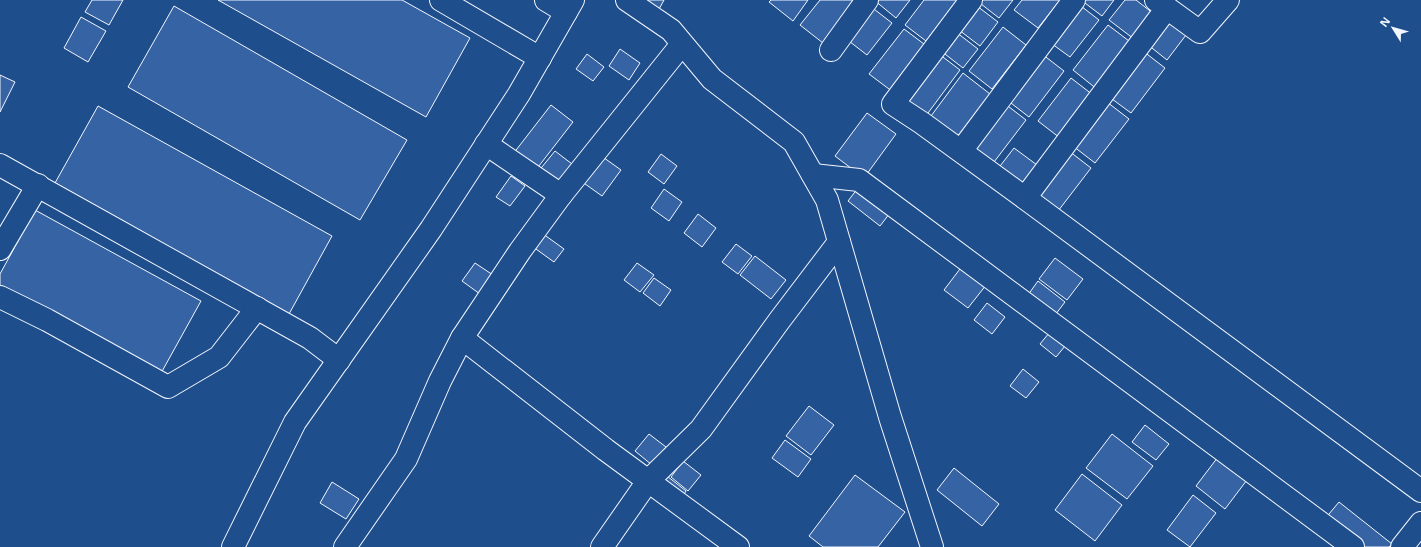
<svg xmlns="http://www.w3.org/2000/svg" width="1421" height="547" viewBox="0 0 1421 547" font-family="'Open Sans',sans-serif">
	<style>
		.building { fill: #3563a3; stroke: #f2f6ff }
		.lines { fill: none; stroke-linecap: round; stroke-linejoin: round }
		.minor-casing { stroke: #f2f6ff; stroke-width: 24 }
		.minor { stroke: #1f4e8c; stroke-width: 22 }
	</style>
	<rect width="100%" height="100%" fill="#1f4e8c"/>
	<g class="building">
		<path d="M 92,0 L 123,0 L 109,25 L 85,12 Z"/>
		<path d="M 218,0 L 402,0 L 470,38 L 426,117 Z"/>
		<path d="M 638,0 L 664,0 L 658,11 Z"/>
		<path d="M 771,0 L 808,0 L 793,21 L 769,2 Z"/>
		<path d="M 820,0 L 855,0 L 823,43 L 800,25 Z"/>
		<path d="M 874,0 L 910,0 L 896,18 Z"/>
		<path d="M 924,0 L 957,0 L 926,41 L 905,25 Z"/>
		<path d="M 976,0 L 1013,0 L 999,18 Z"/>
		<path d="M 1022,0 L 1060,0 L 1038,28 L 1014,10 Z"/>
		<path d="M 1081,0 L 1114,0 L 1102,16 Z"/>
		<path d="M 1125,0 L 1136,0 L 1154,14 L 1134,39 L 1109,20 Z"/>
		<path d="M 973,3 L 998,22 L 980,46 L 955,27 Z"/>
		<path d="M 1077,3 L 1099,20 L 1070,57 L 1048,41 Z"/>
		<path d="M 174,6 L 407,140 L 360,220 L 128,87 Z"/>
		<path d="M 870,6 L 892,23 L 867,55 L 845,38 Z"/>
		<path d="M 81,17 L 106,31 L 88,62 L 64,48 Z"/>
		<path d="M 1166,20 L 1186,35 L 1167,60 L 1147,44 Z"/>
		<path d="M 1108,25 L 1133,44 L 1098,90 L 1073,70 Z"/>
		<path d="M 1003,27 L 1026,45 L 992,89 L 969,71 Z"/>
		<path d="M 904,29 L 928,47 L 893,92 L 869,74 Z"/>
		<path d="M 956,32 L 978,49 L 963,68 L 941,51 Z"/>
		<path d="M 620,49 L 640,63 L 629,80 L 609,66 Z"/>
		<path d="M 1143,51 L 1165,68 L 1131,113 L 1108,96 Z"/>
		<path d="M 587,54 L 604,67 L 593,81 L 576,69 Z"/>
		<path d="M 939,54 L 960,70 L 925,117 L 903,100 Z"/>
		<path d="M 1042,54 L 1064,71 L 1029,117 L 1007,100 Z"/>
		<path d="M 963,73 L 990,94 L 954,141 L 928,120 Z"/>
		<path d="M 0,75 L 15,82 L 0,112 Z"/>
		<path d="M 1071,78 L 1093,95 L 1060,138 L 1038,121 Z"/>
		<path d="M 1107,102 L 1129,119 L 1095,163 L 1073,146 Z"/>
		<path d="M 1004,103 L 1026,120 L 991,166 L 968,149 Z"/>
		<path d="M 551,105 L 573,122 L 535,171 L 513,154 Z"/>
		<path d="M 98,106 L 332,236 L 289,314 L 55,183 Z"/>
		<path d="M 867,113 L 896,134 L 864,178 L 835,156 Z"/>
		<path d="M 1014,148 L 1037,165 L 1020,188 L 997,170 Z"/>
		<path d="M 555,151 L 576,167 L 559,190 L 537,173 Z"/>
		<path d="M 1069,151 L 1091,168 L 1055,215 L 1033,197 Z"/>
		<path d="M 661,154 L 677,166 L 664,184 L 648,172 Z"/>
		<path d="M 600,155 L 621,170 L 602,196 L 581,181 Z"/>
		<path d="M 511,176 L 525,186 L 510,206 L 496,197 Z"/>
		<path d="M 861,184 L 893,209 L 880,226 L 848,201 Z"/>
		<path d="M 664,189 L 682,202 L 669,221 L 651,208 Z"/>
		<path d="M 35,210 L 201,301 L 160,375 L 0,287 L 0,274 Z"/>
		<path d="M 698,214 L 716,228 L 702,247 L 684,233 Z"/>
		<path d="M 539,231 L 564,249 L 554,262 L 529,244 Z"/>
		<path d="M 736,244 L 752,256 L 738,274 L 722,262 Z"/>
		<path d="M 755,256 L 786,280 L 771,299 L 740,275 Z"/>
		<path d="M 1055,258 L 1083,279 L 1067,300 L 1039,279 Z"/>
		<path d="M 966,261 L 990,280 L 968,308 L 944,290 Z"/>
		<path d="M 475,263 L 493,275 L 480,294 L 462,281 Z"/>
		<path d="M 637,263 L 654,275 L 640,292 L 624,280 Z"/>
		<path d="M 654,278 L 671,290 L 660,306 L 643,293 Z"/>
		<path d="M 1038,281 L 1065,302 L 1052,319 L 1025,299 Z"/>
		<path d="M 987,303 L 1005,317 L 992,334 L 974,320 Z"/>
		<path d="M 1054,327 L 1070,340 L 1056,357 L 1040,344 Z"/>
		<path d="M 1023,369 L 1039,382 L 1026,398 L 1010,386 Z"/>
		<path d="M 809,406 L 834,425 L 811,455 L 786,436 Z"/>
		<path d="M 1145,425 L 1169,444 L 1156,460 L 1132,442 Z"/>
		<path d="M 649,434 L 666,447 L 652,465 L 635,451 Z"/>
		<path d="M 1112,434 L 1153,466 L 1127,499 L 1086,468 Z"/>
		<path d="M 785,440 L 811,459 L 798,477 L 772,458 Z"/>
		<path d="M 1221,453 L 1250,476 L 1225,509 L 1196,486 Z"/>
		<path d="M 683,461 L 701,475 L 688,491 L 671,477 Z"/>
		<path d="M 954,468 L 999,504 L 982,526 L 937,490 Z"/>
		<path d="M 1082,474 L 1122,505 L 1095,541 L 1055,510 Z"/>
		<path d="M 855,475 L 905,512 L 878,547 L 823,547 L 809,536 Z"/>
		<path d="M 667,476 L 686,491 L 681,499 L 660,484 Z"/>
		<path d="M 332,482 L 359,499 L 346,519 L 320,503 Z"/>
		<path d="M 1193,495 L 1216,513 L 1190,547 L 1167,530 Z"/>
		<path d="M 1339,502 L 1392,544 L 1389,547 L 1358,547 L 1324,520 Z"/>
	</g>
	<g class="lines">
		<defs>
			<g id="minor">
				<path d="M 441,0 L 540,58"/>
				<path d="M 546,0 L 566,12"/>
				<path d="M 627,0 L 671,30 L 712,79 L 794,142 L 827,200 L 890,417 L 932,547"/>
				<path d="M 971,0 L 893,104 L 922,123 L 1025,198 L 1421,491"/>
				<path d="M 1156,0 L 1200,32 L 1228,0"/>
				<path d="M 831,50 L 867,0"/>
				<path d="M 486,144 L 561,195"/>
				<path d="M 961,151 L 1074,0"/>
				<path d="M 0,165 L 310,338 L 339,360"/>
				<path d="M 813,175 L 859,180 L 1353,547"/>
				<path d="M 1025,198 L 1167,8"/>
				<path d="M 0,249 L 38,185"/>
				<path d="M 0,297 L 47,320 L 168,387 L 219,357 L 257,308"/>
				<path d="M 462,338 L 606,450 L 738,547"/>
				<path d="M 233,547 L 295,422 L 431,229 L 519,94 L 573,0"/>
				<path d="M 345,547 L 406,459 L 440,381 L 462,338 L 520,251 L 561,195 L 682,44"/>
				<path d="M 602,547 L 648,481 L 701,429 L 779,321 L 839,242"/>
				<path d="M 1402,547 L 1421,523"/>
			</g>
		</defs>
		<use href="#minor" class="minor-casing"/>
		<use href="#minor" class="minor"/>
	</g>
	<g transform="translate(1393 28) rotate(307)" stroke="#1f4e8c" stroke-width="3" paint-order="stroke">
	<path d="M0-3L7 15L0 10L-7 15Z" fill="#f2f6ff"/>
	<text y="-6" font-size="11" font-weight="bold" text-anchor="middle" fill="#f2f6ff">N</text>
	</g>
</svg>
